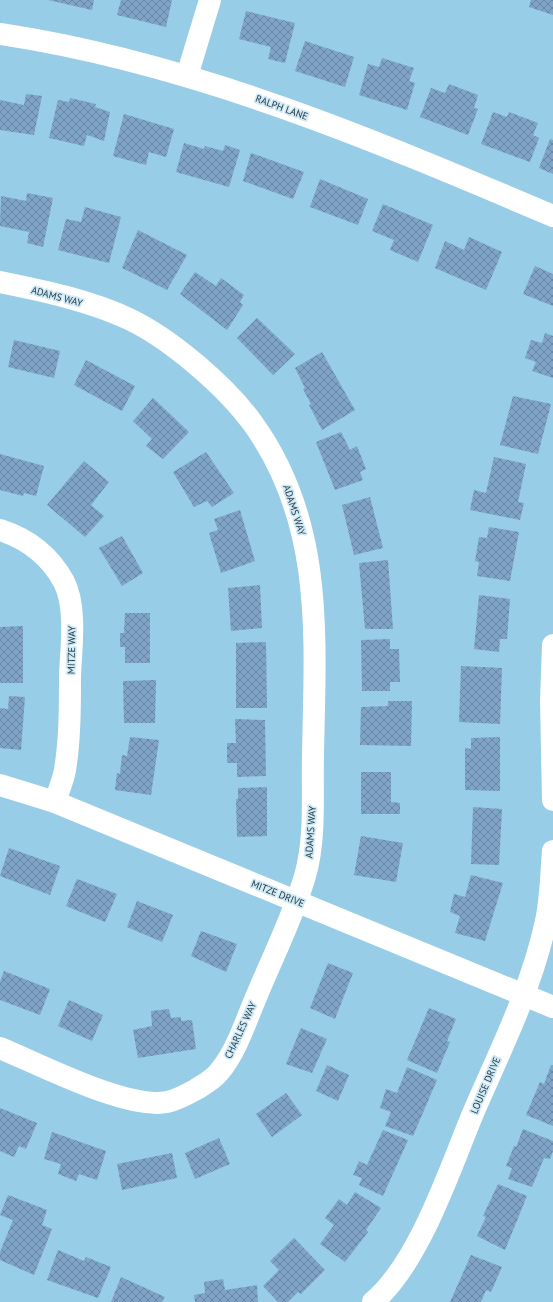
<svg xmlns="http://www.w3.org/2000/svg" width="553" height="1302" viewBox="0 0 553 1302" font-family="'PT Sans',sans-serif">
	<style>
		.building { fill: url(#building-cross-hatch) }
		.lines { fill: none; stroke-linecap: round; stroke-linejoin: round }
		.street { stroke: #fff; stroke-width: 22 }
		.labels { text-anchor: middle; stroke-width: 3.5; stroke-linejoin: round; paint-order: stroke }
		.street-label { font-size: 10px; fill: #1e343e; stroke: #cfeaf6 }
	</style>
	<defs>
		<pattern id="building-cross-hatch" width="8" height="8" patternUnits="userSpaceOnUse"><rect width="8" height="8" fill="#7fa4c7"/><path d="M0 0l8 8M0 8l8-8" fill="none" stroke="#6786a3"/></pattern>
	</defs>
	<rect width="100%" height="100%" fill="#97cde6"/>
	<g class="building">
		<path d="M 48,0 L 94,0 L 92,10 Z"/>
		<path d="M 121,0 L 172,0 L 166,27 L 117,15 Z"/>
		<path d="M 531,0 L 553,0 L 553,15 L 529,7 Z"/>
		<path d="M 246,11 L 295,23 L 285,63 L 268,59 L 271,47 L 239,39 Z"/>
		<path d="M 305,41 L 354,57 L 345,87 L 295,71 Z"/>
		<path d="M 382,58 L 414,68 L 409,81 L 415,83 L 407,110 L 359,95 L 368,64 L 379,67 Z"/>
		<path d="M 449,84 L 478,95 L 474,108 L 478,109 L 468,135 L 420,117 L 431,88 L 445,93 Z"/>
		<path d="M 26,94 L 42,96 L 34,135 L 0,130 L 0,100 L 24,105 Z"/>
		<path d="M 70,98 L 96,104 L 95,107 L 110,112 L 104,141 L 87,135 L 84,146 L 49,138 L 58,100 L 69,102 Z"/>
		<path d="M 493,112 L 507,117 L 509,112 L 538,123 L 533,135 L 539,138 L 530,162 L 481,144 Z"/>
		<path d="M 124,114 L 174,129 L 166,157 L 149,152 L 146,165 L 113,156 Z"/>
		<path d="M 550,139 L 553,140 L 553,174 L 539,168 Z"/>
		<path d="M 184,143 L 204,149 L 205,146 L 223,151 L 225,145 L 240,150 L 229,187 L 176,172 Z"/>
		<path d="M 251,153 L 304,172 L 293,199 L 243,181 Z"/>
		<path d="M 320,179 L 368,199 L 358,225 L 310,207 Z"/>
		<path d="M 27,193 L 53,198 L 43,247 L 27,243 L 29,232 L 0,226 L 1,196 L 26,201 Z"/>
		<path d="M 383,204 L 433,225 L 418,262 L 390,250 L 394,240 L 372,231 Z"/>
		<path d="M 85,207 L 121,217 L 109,263 L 58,250 L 66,219 L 81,222 Z"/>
		<path d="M 138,230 L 187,255 L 167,290 L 122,268 Z"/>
		<path d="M 469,237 L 502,252 L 486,290 L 435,268 L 445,241 L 464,250 Z"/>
		<path d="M 535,266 L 553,274 L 553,306 L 523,294 Z"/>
		<path d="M 195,272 L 216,286 L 221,278 L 244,295 L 240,302 L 243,305 L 227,330 L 180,294 Z"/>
		<path d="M 257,318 L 295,354 L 273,375 L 237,338 Z"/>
		<path d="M 545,333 L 553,336 L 553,378 L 532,371 L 536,362 L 525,358 L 531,340 L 542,343 Z"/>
		<path d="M 14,340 L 60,351 L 54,378 L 8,367 Z"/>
		<path d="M 322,352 L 355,410 L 322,430 L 309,405 L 311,404 L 303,389 L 305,388 L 295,368 Z"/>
		<path d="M 86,360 L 135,386 L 122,411 L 74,385 Z"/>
		<path d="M 513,396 L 551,404 L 538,454 L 500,445 Z"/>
		<path d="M 153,398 L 189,432 L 163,459 L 146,446 L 152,439 L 133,421 Z"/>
		<path d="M 341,432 L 350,450 L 357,446 L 366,469 L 360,472 L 363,480 L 335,490 L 316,442 Z"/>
		<path d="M 206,452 L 234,493 L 212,507 L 207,501 L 194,507 L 173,472 Z"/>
		<path d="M 0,454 L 44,466 L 36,496 L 24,493 L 23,496 L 0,490 Z"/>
		<path d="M 494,457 L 526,464 L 518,502 L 524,503 L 520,520 L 470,510 L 474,490 L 486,493 Z"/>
		<path d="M 84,461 L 109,482 L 91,505 L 104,516 L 85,537 L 47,505 Z"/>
		<path d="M 370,497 L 383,548 L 354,555 L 342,505 Z"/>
		<path d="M 240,510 L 255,561 L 221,573 L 209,533 L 218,530 L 214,519 Z"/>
		<path d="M 489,527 L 519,532 L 510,581 L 477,576 L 479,562 L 475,561 L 479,537 L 487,538 Z"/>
		<path d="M 122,536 L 143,573 L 122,586 L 99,548 Z"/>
		<path d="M 388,560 L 393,629 L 365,629 L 359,563 Z"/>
		<path d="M 260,585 L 262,628 L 231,631 L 228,588 Z"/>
		<path d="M 479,595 L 510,599 L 507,639 L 500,639 L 499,652 L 474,649 Z"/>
		<path d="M 125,613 L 150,613 L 150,663 L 125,663 L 125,647 L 120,647 L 120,633 L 124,633 Z"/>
		<path d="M 23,626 L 23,683 L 0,683 L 0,627 Z"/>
		<path d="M 390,639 L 390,649 L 399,649 L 400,682 L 390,682 L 390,691 L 362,691 L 361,640 Z"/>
		<path d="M 266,642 L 267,708 L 236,708 L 236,643 Z"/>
		<path d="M 461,666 L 502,668 L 500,724 L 459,722 Z"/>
		<path d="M 156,680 L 155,723 L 124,723 L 123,681 Z"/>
		<path d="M 9,696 L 25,697 L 21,750 L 0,748 L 0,708 L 8,709 Z"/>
		<path d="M 388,701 L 412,701 L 411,746 L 360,745 L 361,707 L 388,706 Z"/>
		<path d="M 235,719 L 265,720 L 266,776 L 237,777 L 237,763 L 227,763 L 227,743 L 236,743 Z"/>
		<path d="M 130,737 L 159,740 L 151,795 L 115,790 L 117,773 L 120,774 L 122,755 L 127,756 Z"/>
		<path d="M 500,737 L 500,791 L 465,790 L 465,748 L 471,749 L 471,738 Z"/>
		<path d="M 361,772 L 391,772 L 391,802 L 400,803 L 400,814 L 361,814 Z"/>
		<path d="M 267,787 L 267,836 L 237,837 L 236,799 L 238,799 L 238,788 Z"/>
		<path d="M 473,807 L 502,809 L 499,865 L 471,864 Z"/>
		<path d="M 361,836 L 403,843 L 396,882 L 354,875 Z"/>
		<path d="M 9,848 L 60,866 L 50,895 L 0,876 Z"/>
		<path d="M 471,875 L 503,883 L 485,941 L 455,933 L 460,916 L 450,912 L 454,894 L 465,897 Z"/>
		<path d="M 77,879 L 117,894 L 105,922 L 66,906 Z"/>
		<path d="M 137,901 L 173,915 L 162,942 L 127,927 Z"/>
		<path d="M 201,931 L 237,944 L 226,972 L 191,956 Z"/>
		<path d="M 328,963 L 353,973 L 335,1019 L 310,1008 Z"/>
		<path d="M 4,971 L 50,989 L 40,1015 L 0,1000 L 0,982 Z"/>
		<path d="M 69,1000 L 103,1015 L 92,1041 L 58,1026 Z"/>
		<path d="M 429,1008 L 456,1019 L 447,1041 L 450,1042 L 437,1073 L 407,1060 Z"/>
		<path d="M 169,1009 L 171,1018 L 181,1017 L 181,1021 L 192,1020 L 196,1049 L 138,1058 L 133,1030 L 152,1026 L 151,1011 Z"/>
		<path d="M 301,1028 L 327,1039 L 312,1073 L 286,1064 Z"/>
		<path d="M 327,1065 L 349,1075 L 338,1101 L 316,1091 Z"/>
		<path d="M 551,1065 L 553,1065 L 553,1126 L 526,1115 L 540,1082 L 544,1084 Z"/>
		<path d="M 407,1067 L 437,1080 L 413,1136 L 385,1126 L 391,1112 L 380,1108 L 386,1089 L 397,1093 Z"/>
		<path d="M 286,1093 L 302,1115 L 272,1137 L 256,1114 Z"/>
		<path d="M 0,1108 L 37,1123 L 26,1149 L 19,1146 L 14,1157 L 0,1151 Z"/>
		<path d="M 523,1129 L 553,1141 L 553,1151 L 550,1159 L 544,1158 L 532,1187 L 508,1179 L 512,1168 L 506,1166 L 514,1146 L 516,1147 Z"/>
		<path d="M 383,1130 L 408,1140 L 383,1196 L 359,1185 L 362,1178 L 353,1175 L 359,1161 L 367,1165 Z"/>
		<path d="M 52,1132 L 106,1151 L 97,1180 L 79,1174 L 76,1181 L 58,1174 L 61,1164 L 44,1159 Z"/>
		<path d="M 219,1138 L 230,1164 L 195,1179 L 185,1153 Z"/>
		<path d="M 172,1153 L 177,1178 L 122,1190 L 117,1164 Z"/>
		<path d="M 498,1184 L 527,1196 L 505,1250 L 477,1236 L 486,1217 L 483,1216 Z"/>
		<path d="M 355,1192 L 381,1208 L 366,1230 L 368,1232 L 345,1262 L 320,1244 L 334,1225 L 325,1218 L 339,1199 L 347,1205 Z"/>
		<path d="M 8,1195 L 47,1210 L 42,1225 L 52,1229 L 34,1275 L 0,1260 L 0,1252 L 13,1220 L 0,1215 Z"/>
		<path d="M 294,1238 L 325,1270 L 301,1294 L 298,1292 L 288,1302 L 278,1302 L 263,1286 L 279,1270 L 270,1261 Z"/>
		<path d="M 58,1250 L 84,1261 L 86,1257 L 111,1267 L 98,1298 L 47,1280 Z"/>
		<path d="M 471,1255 L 502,1267 L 491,1292 L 486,1290 L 481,1302 L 450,1302 Z"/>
		<path d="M 121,1277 L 165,1297 L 162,1302 L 111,1302 Z"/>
		<path d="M 223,1279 L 225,1290 L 257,1285 L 258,1302 L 195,1302 L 194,1295 L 205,1293 L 204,1282 Z"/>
	</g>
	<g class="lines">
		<g class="street">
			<path d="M 0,34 C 193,63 374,140 553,216"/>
			<path d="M 187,76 L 210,0"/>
			<path d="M 0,282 C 44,291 88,300 129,319 C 171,339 227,387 254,425 C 325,525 315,639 313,755 C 312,795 316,838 305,876 C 293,917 273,956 257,995 C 246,1020 237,1051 219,1072 C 213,1080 203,1085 195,1090 C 186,1095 177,1100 167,1102 C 127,1110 39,1064 0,1048"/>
			<path d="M 0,530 C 28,539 50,556 64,582 C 77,607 71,649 70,676 C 70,707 70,739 65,770 C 63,781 58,792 55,802"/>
			<path d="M 553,645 L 551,701 L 553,800"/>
			<path d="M 0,785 L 55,802 L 553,1007"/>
			<path d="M 373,1302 C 420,1262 450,1168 474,1111 C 501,1049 532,987 546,921 C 551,898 551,874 553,851"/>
		</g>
	</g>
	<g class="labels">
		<g class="street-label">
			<text transform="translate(282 107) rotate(20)" y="4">RALPH LANE</text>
			<text transform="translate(57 296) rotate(15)" y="4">ADAMS WAY</text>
			<text transform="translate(295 510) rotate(72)" y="4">ADAMS WAY</text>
			<text transform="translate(71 650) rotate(-89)" y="4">MITZE WAY</text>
			<text transform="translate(310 832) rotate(-86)" y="4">ADAMS WAY</text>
			<text transform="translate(278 893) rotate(22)" y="4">MITZE DRIVE</text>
			<text transform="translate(240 1030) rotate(-65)" y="4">CHARLES WAY</text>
			<text transform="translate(485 1085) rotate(-67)" y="4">LOUISE DRIVE</text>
		</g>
	</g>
</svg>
